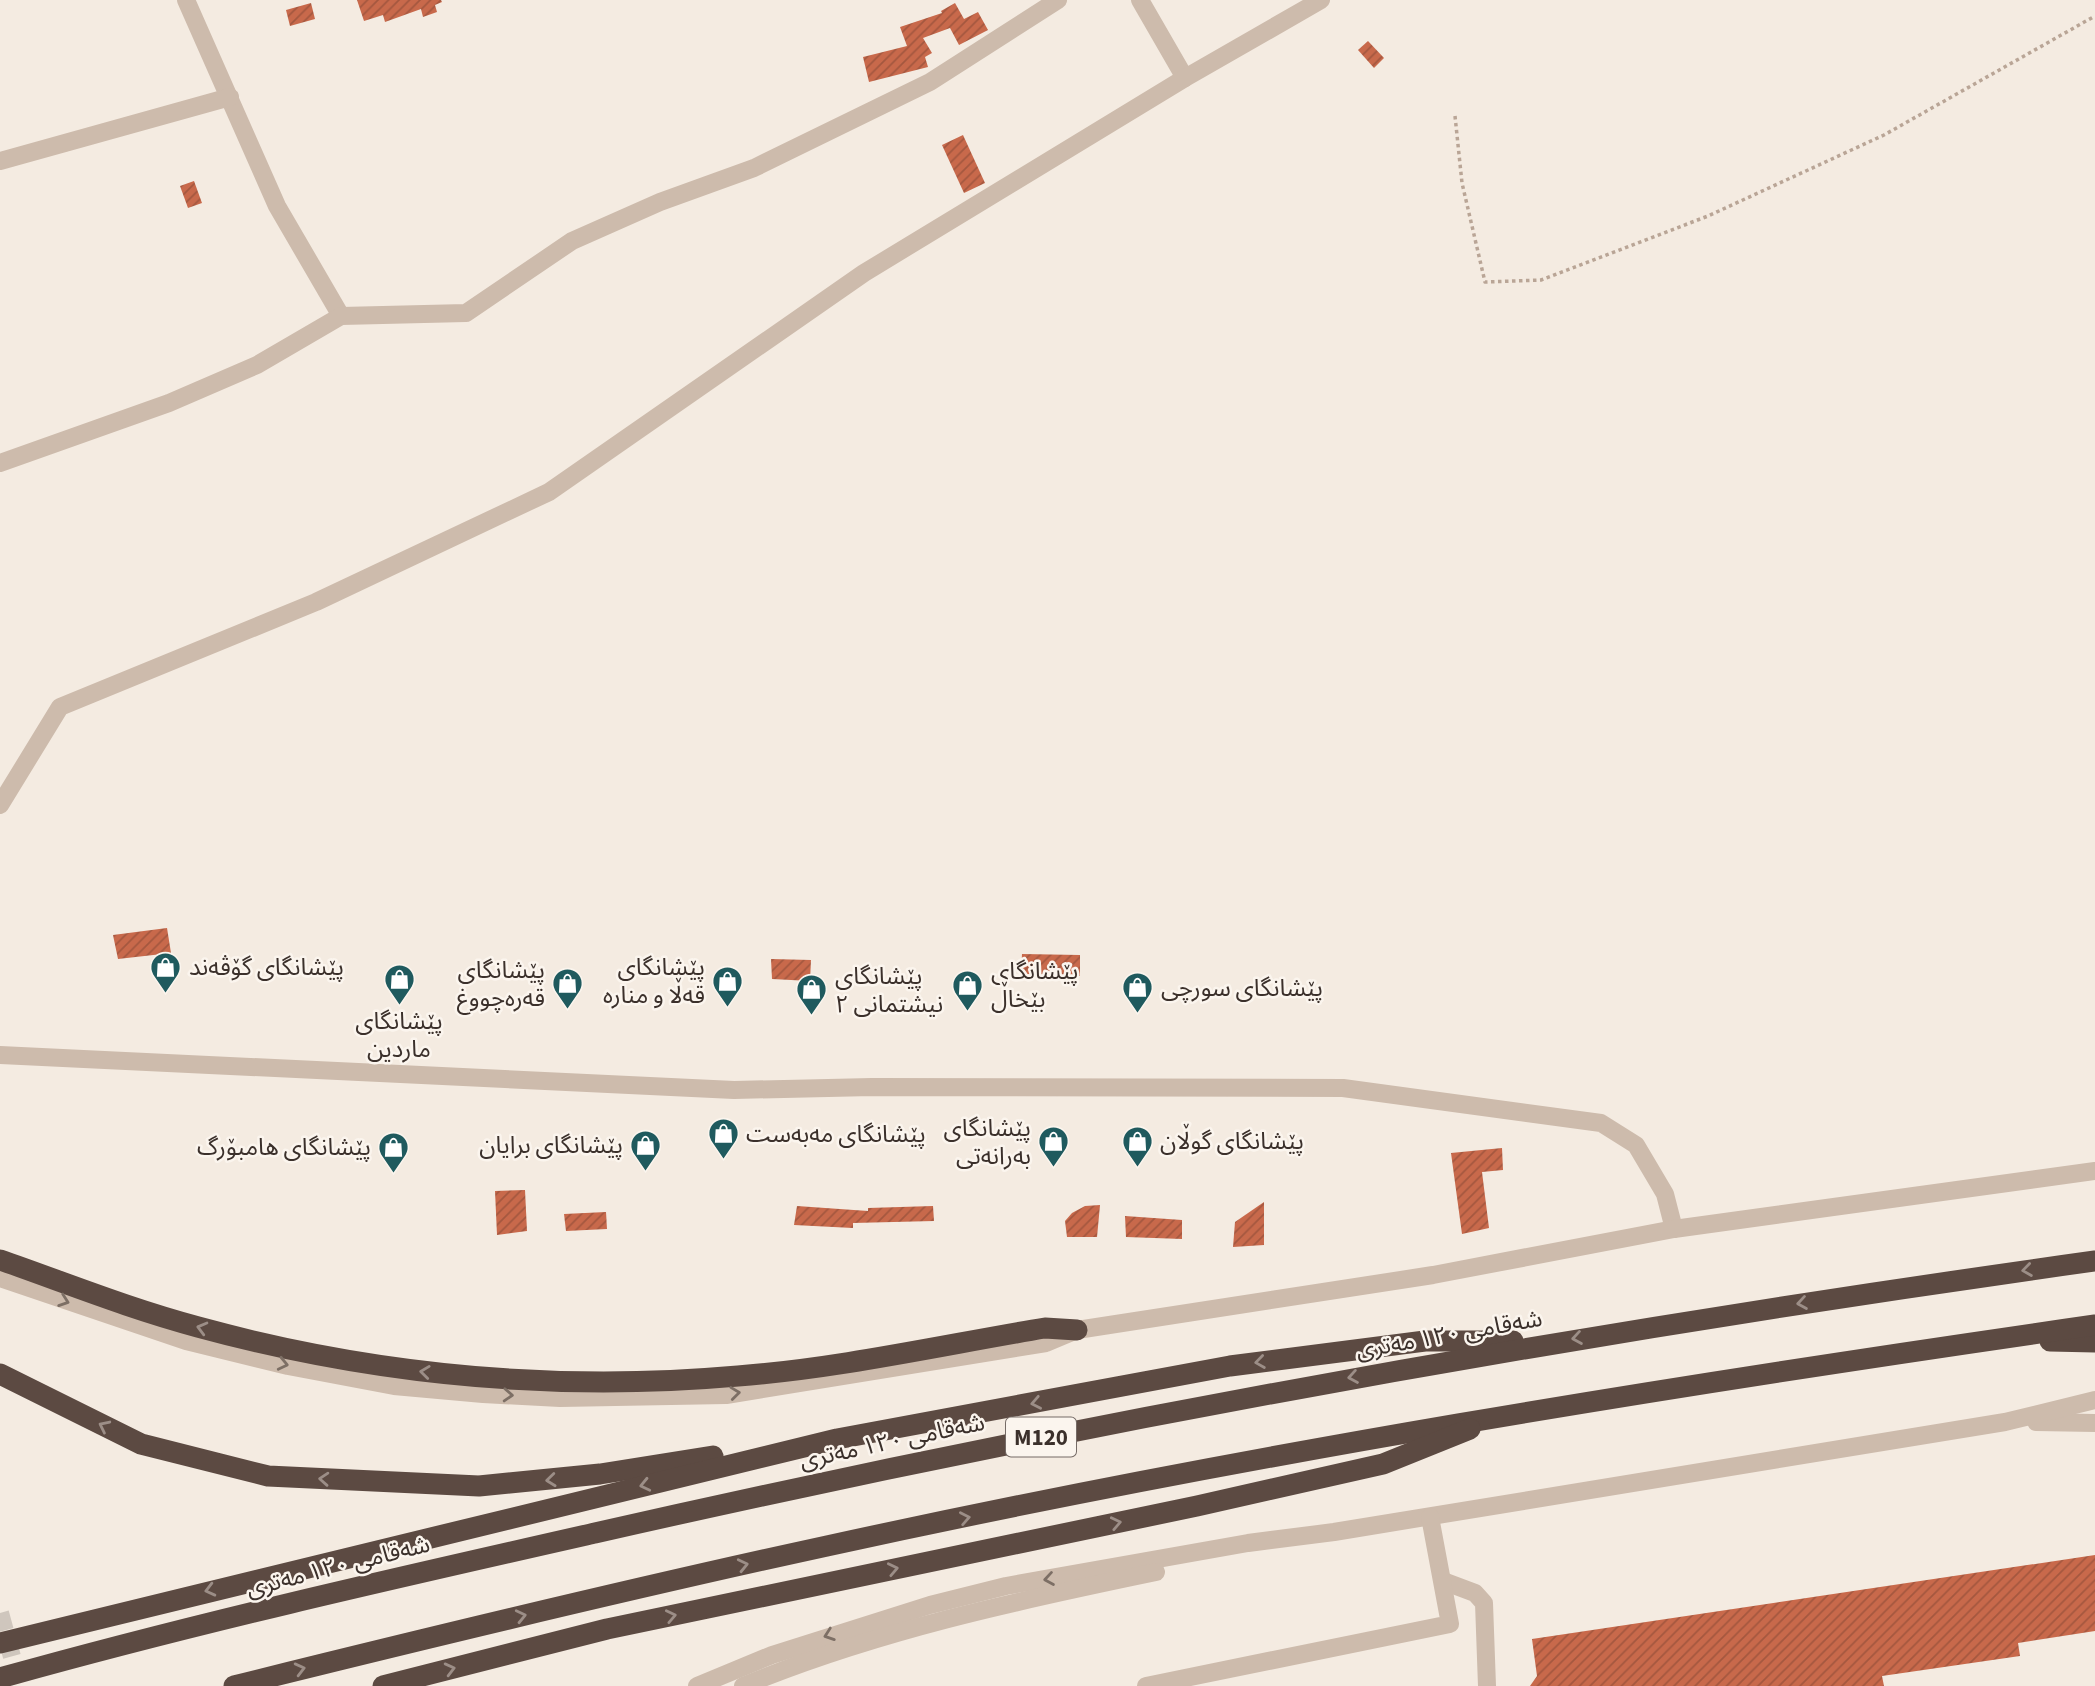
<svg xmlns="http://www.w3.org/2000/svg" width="2095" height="1686" viewBox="0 0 2095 1686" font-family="'Source Sans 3','Noto Sans Arabic',sans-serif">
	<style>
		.building { fill: url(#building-hatch) }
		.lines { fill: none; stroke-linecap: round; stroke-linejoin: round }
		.minor-tunnel { stroke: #cfc6bd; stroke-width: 18; stroke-dasharray: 18 9; stroke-linecap: butt }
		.path { stroke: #b9a596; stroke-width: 3.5; stroke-dasharray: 3.5 3.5; stroke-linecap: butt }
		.minor { stroke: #cdbbac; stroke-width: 18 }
		.highway { stroke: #5c4a42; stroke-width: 21 }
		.oneway { stroke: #9c8e87 }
		.oneway2 { stroke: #7d6f65 }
		.labels { text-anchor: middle; stroke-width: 5; stroke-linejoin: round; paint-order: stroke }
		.shield { fill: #fbf5ee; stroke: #756b66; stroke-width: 2 }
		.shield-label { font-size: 23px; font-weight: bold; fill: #3b302b }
		.poi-label { font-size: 24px; fill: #3b302b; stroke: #fbf5ee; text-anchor: start }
		.street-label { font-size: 24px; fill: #3b302b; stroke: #fbf5ee }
	</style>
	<defs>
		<pattern id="building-hatch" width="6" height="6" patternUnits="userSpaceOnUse" patternTransform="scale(1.75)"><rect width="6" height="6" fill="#c8694b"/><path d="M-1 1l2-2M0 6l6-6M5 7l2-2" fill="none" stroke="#a4573f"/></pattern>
	</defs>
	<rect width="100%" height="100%" fill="#f4ebe1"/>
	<g class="building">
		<path d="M 357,0 L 441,0 L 442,2 L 435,5 L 437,12 L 423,17 L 421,9 L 385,22 L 383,15 L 364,21 Z"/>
		<path d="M 311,3 L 315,19 L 290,26 L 286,10 Z"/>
		<path d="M 955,3 L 964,19 L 978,12 L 988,30 L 959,45 L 950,28 L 923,38 L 932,53 L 925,57 L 928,67 L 869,82 L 863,57 L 907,46 L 900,27 L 942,13 L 941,11 Z"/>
		<path d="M 1368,41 L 1384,58 L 1374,68 L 1358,50 Z"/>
		<path d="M 963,135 L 985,183 L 964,193 L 942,145 Z"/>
		<path d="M 194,181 L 202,203 L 188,208 L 180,186 Z"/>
		<path d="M 167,928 L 171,953 L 118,959 L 113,935 Z"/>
		<path d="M 1022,954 L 1080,955 L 1080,976 L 1021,974 Z"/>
		<path d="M 771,959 L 811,960 L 810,981 L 772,979 Z"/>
		<path d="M 1502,1148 L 1503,1170 L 1482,1172 L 1489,1228 L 1462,1234 L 1451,1153 Z"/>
		<path d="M 525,1190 L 527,1231 L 497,1235 L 495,1191 Z"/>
		<path d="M 1264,1202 L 1264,1245 L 1233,1247 L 1235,1222 Z"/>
		<path d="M 1100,1205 L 1097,1237 L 1067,1237 L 1065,1221 L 1072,1213 L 1085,1206 Z"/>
		<path d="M 797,1206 L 868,1211 L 868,1208 L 933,1206 L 934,1221 L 853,1223 L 853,1228 L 794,1225 Z"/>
		<path d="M 606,1212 L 607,1229 L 566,1231 L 564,1214 Z"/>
		<path d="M 1125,1216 L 1182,1220 L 1182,1239 L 1126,1237 Z"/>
		<path d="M 2095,1555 L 2095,1631 L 2018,1643 L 2020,1656 L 1882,1676 L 1884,1686 L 1530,1686 L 1537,1676 L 1532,1639 Z"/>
	</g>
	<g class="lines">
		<path class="minor-tunnel" d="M 0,1613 L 20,1686"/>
		<path class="path" d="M 1455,116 L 1462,183 L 1485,282 L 1541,280 L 1708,216 L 1884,135 L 2095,16"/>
		<g class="minor">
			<path d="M 186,0 L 277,206 L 341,316"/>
			<path d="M 1140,0 L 1185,78"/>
			<path d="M 0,161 L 230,97"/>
			<path d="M 0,463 L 169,403 L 257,365 L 341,316 L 466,313 L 572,241 L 660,202 L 754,168 L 930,82 L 1058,0"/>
			<path d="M 0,805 L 60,707 L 316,602 L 549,492 L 864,273 L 1185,78 L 1321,0"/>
			<path d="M 0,1055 L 734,1090 L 872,1087 L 1343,1088 L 1601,1123 L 1636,1145 L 1665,1194 L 1674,1229"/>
			<path d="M 0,1278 L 186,1341 L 288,1366 L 394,1386 L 483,1394 L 560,1398 L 726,1395 L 1046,1343 L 1077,1330 L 1433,1275 L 1674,1229 L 2095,1171"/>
			<path d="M 2036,1422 L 2095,1423"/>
			<path d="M 1443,1581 L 1475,1593 L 1484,1603 L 1487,1686"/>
			<path d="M 697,1686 L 772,1655 L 930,1605 L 1006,1586 L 1248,1543 L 1334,1532 L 2005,1422 L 2095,1400"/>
			<path d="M 743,1686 C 876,1631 1016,1601 1156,1572"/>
			<path d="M 1146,1686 L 1450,1624 L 1430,1517"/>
		</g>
		<g class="highway">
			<path d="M 0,1260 C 66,1283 130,1309 198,1327 C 374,1375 556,1392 738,1376 C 841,1368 943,1345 1045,1328 L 1077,1330"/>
			<path d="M 2050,1341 L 2095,1342"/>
			<path d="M 0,1374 L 141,1444 L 268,1476 L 479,1486 L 600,1474 L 713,1456"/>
			<path d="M 0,1643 L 837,1439 L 1230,1366 L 1425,1341 L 1513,1341"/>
			<path d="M 0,1678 C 196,1623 396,1578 595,1533 C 1091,1420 1591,1331 2095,1261"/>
			<path d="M 234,1686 C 431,1637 629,1589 827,1546 C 1246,1454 1670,1386 2095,1325"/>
			<path d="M 383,1686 L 607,1629 L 1197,1506 L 1383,1464 L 1470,1429"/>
		</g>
	</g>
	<defs><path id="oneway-chevron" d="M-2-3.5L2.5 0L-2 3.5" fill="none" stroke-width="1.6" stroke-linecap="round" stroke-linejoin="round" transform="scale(1.75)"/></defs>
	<g class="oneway">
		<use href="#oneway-chevron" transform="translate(2027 1270) rotate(172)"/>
		<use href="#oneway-chevron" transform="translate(1802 1303) rotate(171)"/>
		<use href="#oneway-chevron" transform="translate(202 1328) rotate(-165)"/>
		<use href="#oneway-chevron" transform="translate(1577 1338) rotate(171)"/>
		<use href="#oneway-chevron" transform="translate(1260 1362) rotate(172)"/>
		<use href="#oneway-chevron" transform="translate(425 1372) rotate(-173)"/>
		<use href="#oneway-chevron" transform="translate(1353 1377) rotate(170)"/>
		<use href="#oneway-chevron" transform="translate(1036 1403) rotate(169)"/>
		<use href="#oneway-chevron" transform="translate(104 1426) rotate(-154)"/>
		<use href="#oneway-chevron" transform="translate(324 1479) rotate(-176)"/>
		<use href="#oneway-chevron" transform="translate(551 1480) rotate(174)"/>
		<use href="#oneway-chevron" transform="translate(645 1485) rotate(167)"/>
		<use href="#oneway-chevron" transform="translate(965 1518) rotate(-11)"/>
		<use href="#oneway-chevron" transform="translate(1116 1523) rotate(-12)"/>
		<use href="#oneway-chevron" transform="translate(743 1565) rotate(-13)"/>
		<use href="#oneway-chevron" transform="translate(893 1569) rotate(-12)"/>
		<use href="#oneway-chevron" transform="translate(210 1590) rotate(166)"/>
		<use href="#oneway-chevron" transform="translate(521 1616) rotate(-13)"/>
		<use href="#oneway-chevron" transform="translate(671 1616) rotate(-12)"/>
		<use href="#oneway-chevron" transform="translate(300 1669) rotate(-14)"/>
		<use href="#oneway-chevron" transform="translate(450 1669) rotate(-14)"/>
	</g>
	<g class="oneway2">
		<use href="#oneway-chevron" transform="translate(64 1301) rotate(19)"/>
		<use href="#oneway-chevron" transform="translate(283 1364) rotate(13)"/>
		<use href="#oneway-chevron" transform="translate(735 1393) rotate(-7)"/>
		<use href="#oneway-chevron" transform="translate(508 1395) rotate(3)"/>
		<use href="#oneway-chevron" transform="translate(1049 1579) rotate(171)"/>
		<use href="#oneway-chevron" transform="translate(829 1635) rotate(161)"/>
	</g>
	<defs>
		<symbol id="shop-pin" viewBox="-11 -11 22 30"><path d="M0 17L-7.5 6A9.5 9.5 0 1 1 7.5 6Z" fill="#1f5a5e" stroke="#fbf5ee"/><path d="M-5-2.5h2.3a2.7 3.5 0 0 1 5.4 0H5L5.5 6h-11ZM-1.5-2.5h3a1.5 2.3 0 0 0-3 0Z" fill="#fff"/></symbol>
	</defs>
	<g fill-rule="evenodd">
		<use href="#shop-pin" x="148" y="950" width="35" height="47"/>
		<use href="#shop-pin" x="382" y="962" width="35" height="47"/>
		<use href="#shop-pin" x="710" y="964" width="35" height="47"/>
		<use href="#shop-pin" x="550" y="966" width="35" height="47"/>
		<use href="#shop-pin" x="950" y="968" width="35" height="47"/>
		<use href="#shop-pin" x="1120" y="970" width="35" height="47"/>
		<use href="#shop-pin" x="794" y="972" width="35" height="47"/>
		<use href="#shop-pin" x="706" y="1116" width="35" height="47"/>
		<use href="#shop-pin" x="1120" y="1124" width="35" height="47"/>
		<use href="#shop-pin" x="1036" y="1124" width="35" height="47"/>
		<use href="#shop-pin" x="628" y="1128" width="35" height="47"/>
		<use href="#shop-pin" x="376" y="1130" width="35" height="47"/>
	</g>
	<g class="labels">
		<rect class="shield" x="1006" y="1417.5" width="70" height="39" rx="5"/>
		<g class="shield-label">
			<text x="1041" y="1445">M120</text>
		</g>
		<g class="poi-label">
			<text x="189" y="975">پێشانگای گۆڤەند</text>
			<text x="705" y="975" text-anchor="end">پێشانگای<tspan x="705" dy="28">قەڵا و منارە</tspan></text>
			<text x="545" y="978" text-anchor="end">پێشانگای<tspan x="545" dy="28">قەرەچووغ</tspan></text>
			<text x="991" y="979">پێشانگای<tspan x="991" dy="28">بێخاڵ</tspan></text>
			<text x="835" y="984">پێشانگای<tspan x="835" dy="28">نیشتمانی ٢</tspan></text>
			<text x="1161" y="996">پێشانگای سورچی</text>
			<text x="399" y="1029" text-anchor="middle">پێشانگای<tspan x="399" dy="28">ماردين</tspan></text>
			<text x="1031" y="1136" text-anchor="end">پێشانگای<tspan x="1031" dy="28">بەرانەتی</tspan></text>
			<text x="746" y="1142">پێشانگای مەبەست</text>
			<text x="1160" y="1149">پێشانگای گوڵان</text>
			<text x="623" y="1153" text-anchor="end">پێشانگای برایان</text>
			<text x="371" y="1155" text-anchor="end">پێشانگای هامبۆرگ</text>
		</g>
		<g class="street-label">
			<text transform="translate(1449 1334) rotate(-10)" y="8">شەقامی ١٢٠ مەتری</text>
			<text transform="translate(892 1441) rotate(-12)" y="8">شەقامی ١٢٠ مەتری</text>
			<text transform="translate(338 1566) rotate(-14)" y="8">شەقامی ١٢٠ مەتری</text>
		</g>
	</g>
</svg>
